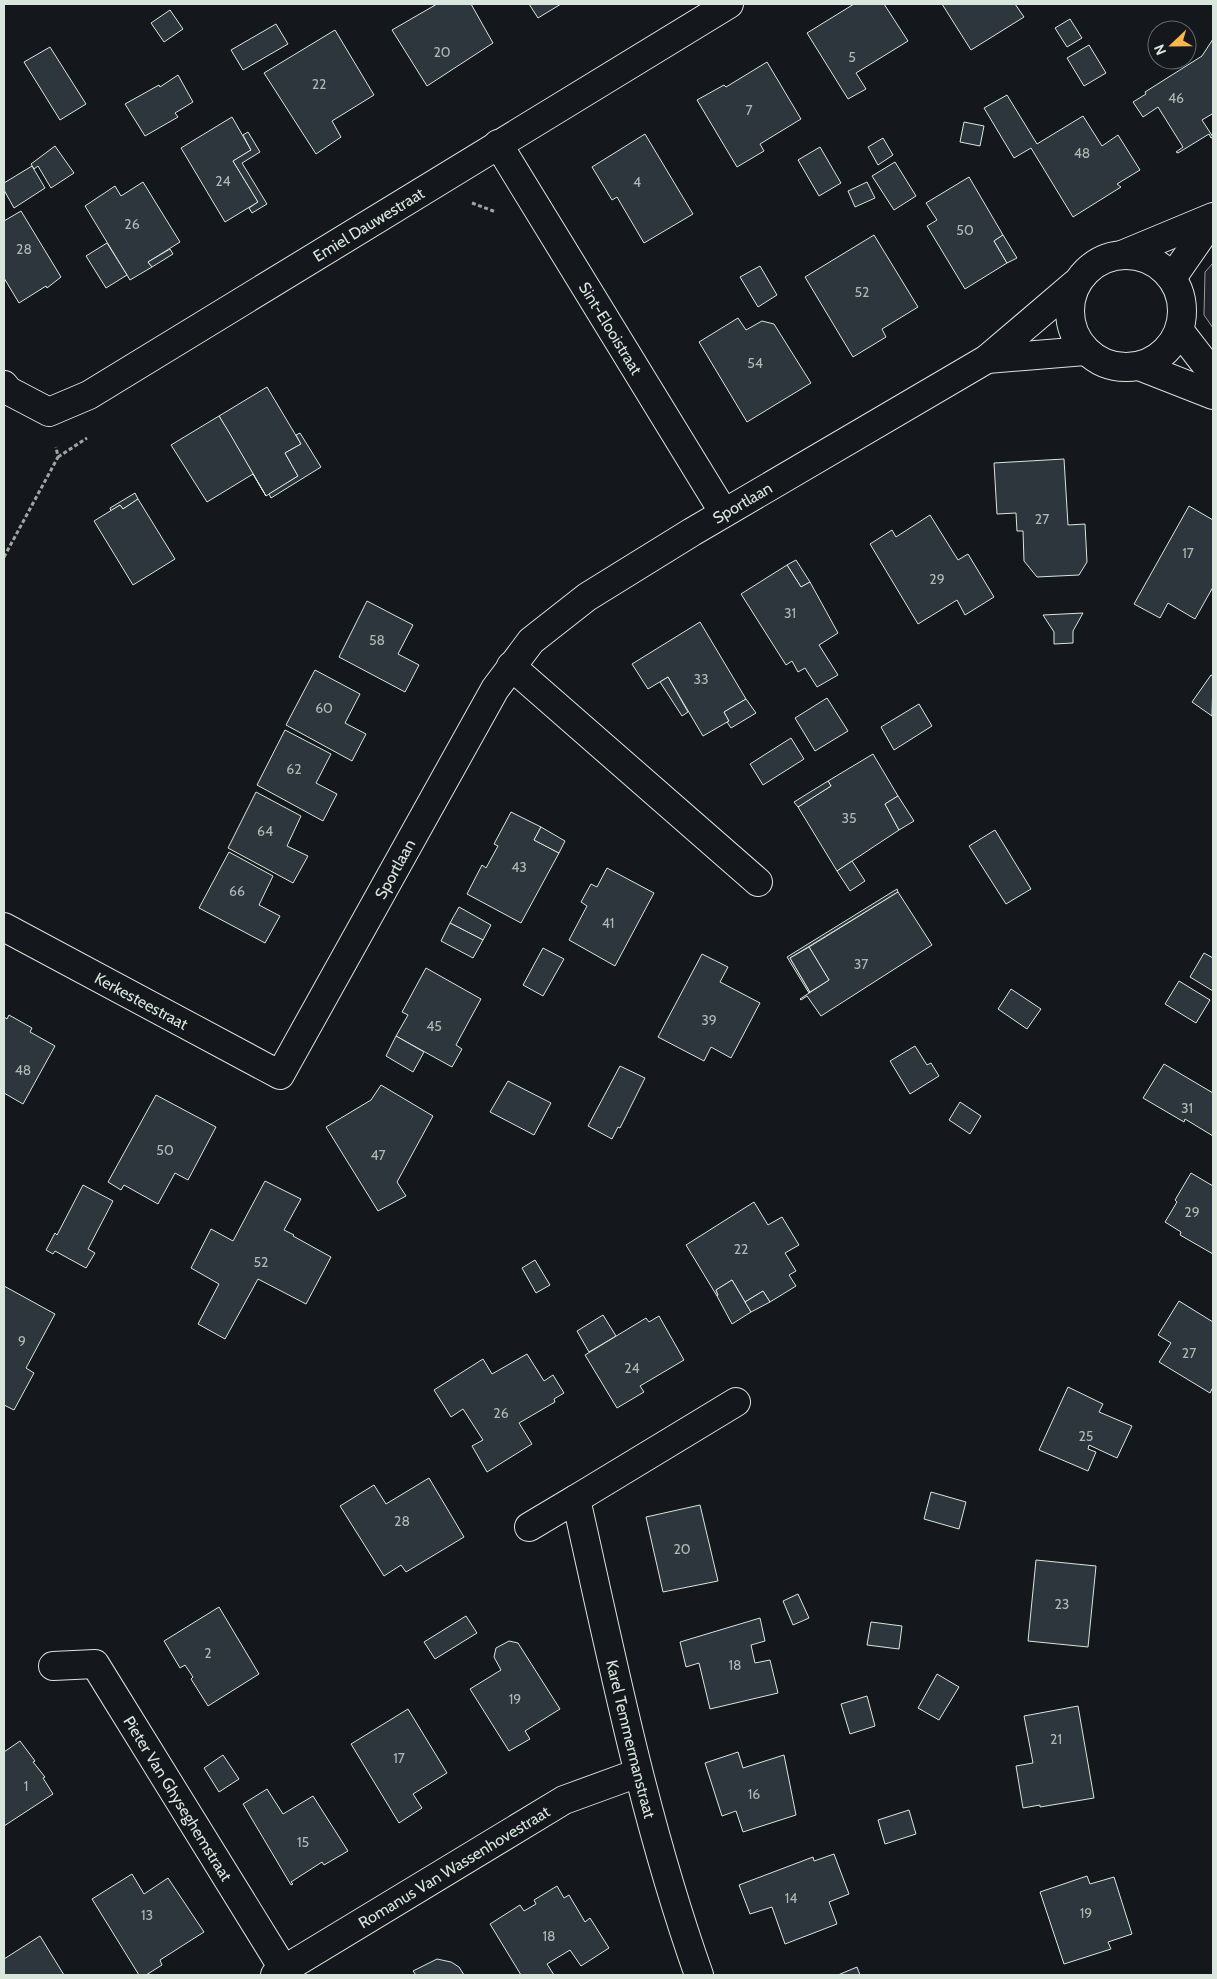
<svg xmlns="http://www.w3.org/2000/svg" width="1217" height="1979" viewBox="0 0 1217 1979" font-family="Cabin,sans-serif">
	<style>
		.park { fill: #202428; stroke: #939e99 }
		.building { fill: #2c363c; stroke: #d8e6dc }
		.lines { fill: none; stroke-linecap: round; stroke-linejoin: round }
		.street-casing { stroke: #d8e6dc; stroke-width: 30 }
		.path { stroke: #9da8a2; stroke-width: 3; stroke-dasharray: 4 2.5; stroke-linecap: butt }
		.street { stroke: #14181c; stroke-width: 28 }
		.labels { text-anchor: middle; stroke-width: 4; stroke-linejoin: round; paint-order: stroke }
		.number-label { font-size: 14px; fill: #adbab4 }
		.street-label { font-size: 16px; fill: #d8e6dc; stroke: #14181c }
	</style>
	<rect width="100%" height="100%" fill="#14181c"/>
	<path class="park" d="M 1213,263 L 1213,328 L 1204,315 L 1205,272 Z"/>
	<g class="building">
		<path d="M 437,4 L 471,4 L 493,43 L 427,86 L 392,30 Z"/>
		<path d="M 529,4 L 561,4 L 538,18 Z"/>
		<path d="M 854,4 L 884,4 L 908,41 L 856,73 L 866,89 L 848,99 L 807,33 Z"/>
		<path d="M 942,4 L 1015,4 L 1024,17 L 971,50 Z"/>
		<path d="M 170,10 L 183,29 L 164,42 L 151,23 Z"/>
		<path d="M 1070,19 L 1082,38 L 1067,47 L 1055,28 Z"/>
		<path d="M 276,24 L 288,44 L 243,70 L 231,50 Z"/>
		<path d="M 335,30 L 374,95 L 332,121 L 341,137 L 316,154 L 264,73 Z"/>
		<path d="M 1213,39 L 1213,117 L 1212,114 L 1202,120 L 1213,137 L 1211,138 L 1209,134 L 1178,153 L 1176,152 L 1183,147 L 1158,107 L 1143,117 L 1133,102 L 1146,94 L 1145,92 L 1202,56 Z"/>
		<path d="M 1089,45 L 1106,73 L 1084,86 L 1067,58 Z"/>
		<path d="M 50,47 L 86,104 L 60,120 L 24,62 Z"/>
		<path d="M 767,62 L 801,119 L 760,144 L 764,151 L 737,167 L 697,100 L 724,85 L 726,87 Z"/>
		<path d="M 178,75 L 193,102 L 175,113 L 178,117 L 145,136 L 125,104 L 159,85 L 160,87 Z"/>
		<path d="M 1007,95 L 1037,144 L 1083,116 L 1102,146 L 1118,135 L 1140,170 L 1117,184 L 1121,187 L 1073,217 L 1031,148 L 1014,158 L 984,108 Z"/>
		<path d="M 232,117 L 251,150 L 233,161 L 258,202 L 225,222 L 181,148 Z"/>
		<path d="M 964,122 L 984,126 L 980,146 L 960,142 Z"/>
		<path d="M 248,132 L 260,152 L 242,163 L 267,204 L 252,213 L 249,208 L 258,202 L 233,161 L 251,150 L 243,135 Z"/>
		<path d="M 645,134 L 693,214 L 644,243 L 617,197 L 612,200 L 592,167 Z"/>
		<path d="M 883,138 L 893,155 L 878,165 L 868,147 Z"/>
		<path d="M 55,146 L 74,173 L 51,188 L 38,166 L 34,169 L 31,164 Z"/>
		<path d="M 820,147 L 841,183 L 819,196 L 798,160 Z"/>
		<path d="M 895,162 L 916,196 L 894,210 L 872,176 Z"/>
		<path d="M 32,166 L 45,188 L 14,208 L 4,190 L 4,183 Z"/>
		<path d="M 969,177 L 1003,235 L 994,241 L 1007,263 L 965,289 L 927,226 L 937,220 L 926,203 Z"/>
		<path d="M 143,182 L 180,242 L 148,262 L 152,267 L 130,280 L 85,206 L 115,186 L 121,196 Z"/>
		<path d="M 867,182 L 875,198 L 855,207 L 848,191 Z"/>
		<path d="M 21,211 L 61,277 L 47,288 L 46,286 L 19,303 L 4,278 L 4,221 Z"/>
		<path d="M 874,235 L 918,307 L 882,329 L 886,337 L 853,357 L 805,277 Z"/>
		<path d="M 1003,235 L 1017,258 L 1007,263 L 994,241 Z"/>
		<path d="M 107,243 L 127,275 L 106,288 L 86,256 Z"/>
		<path d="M 170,249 L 173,254 L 152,267 L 148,262 Z"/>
		<path d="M 760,266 L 777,295 L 758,307 L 740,277 Z"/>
		<path d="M 738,318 L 746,330 L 762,321 L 774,324 L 811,383 L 747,422 L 699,342 Z"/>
		<path d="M 267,387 L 301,444 L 285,453 L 298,476 L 266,496 L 219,416 Z"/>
		<path d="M 219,416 L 230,434 L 266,496 L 253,474 L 207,502 L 171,445 Z"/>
		<path d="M 300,433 L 321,467 L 271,498 L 269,494 L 298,476 L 285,453 L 301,444 L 296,435 Z"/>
		<path d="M 1064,459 L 1068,525 L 1085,524 L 1087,562 L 1079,575 L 1037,577 L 1024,561 L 1023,531 L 1017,531 L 1016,513 L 997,514 L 994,463 Z"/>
		<path d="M 135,493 L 138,499 L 123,509 L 120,505 L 111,511 L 110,508 Z"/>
		<path d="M 138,499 L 175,559 L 133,585 L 94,521 L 120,505 L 123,509 Z"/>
		<path d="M 1189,506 L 1213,520 L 1213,587 L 1195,619 L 1168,603 L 1160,618 L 1134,604 Z"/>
		<path d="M 930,515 L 958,560 L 968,554 L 994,597 L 965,615 L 957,600 L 918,624 L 870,544 L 892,530 L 896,537 Z"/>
		<path d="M 796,560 L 810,582 L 801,587 L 787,565 Z"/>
		<path d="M 787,565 L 801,587 L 810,582 L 838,633 L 819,645 L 838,675 L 817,687 L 805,668 L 798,672 L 792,661 L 786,665 L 741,594 Z"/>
		<path d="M 367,601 L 413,625 L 398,654 L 419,665 L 405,692 L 339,657 Z"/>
		<path d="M 1083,613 L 1073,631 L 1073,643 L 1054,644 L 1054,632 L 1043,615 Z"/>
		<path d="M 700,622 L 746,699 L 724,712 L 729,721 L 703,736 L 668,677 L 648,689 L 632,664 Z"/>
		<path d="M 315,670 L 360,694 L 345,723 L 366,734 L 352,761 L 286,725 Z"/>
		<path d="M 1211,675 L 1213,676 L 1212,716 L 1192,702 Z"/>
		<path d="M 668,677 L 688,712 L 682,716 L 660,682 Z"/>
		<path d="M 827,698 L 848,731 L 815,751 L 795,718 Z"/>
		<path d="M 746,699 L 756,713 L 731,728 L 727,722 L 729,721 L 724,712 Z"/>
		<path d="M 919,704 L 932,726 L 894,750 L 881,727 Z"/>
		<path d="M 285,730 L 331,754 L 316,783 L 337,794 L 323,821 L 257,785 Z"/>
		<path d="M 791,738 L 804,759 L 763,785 L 750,764 Z"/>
		<path d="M 873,754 L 898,796 L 885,804 L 899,830 L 837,871 L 798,807 L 831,786 L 828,781 Z"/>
		<path d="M 828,781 L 831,786 L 798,807 L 794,802 Z"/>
		<path d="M 256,792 L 301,816 L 287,846 L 308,856 L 293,883 L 228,848 Z"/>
		<path d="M 898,796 L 914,821 L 899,830 L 885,804 Z"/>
		<path d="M 511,812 L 541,827 L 534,840 L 559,853 L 521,923 L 467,894 L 482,865 L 486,868 L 498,846 L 494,844 Z"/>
		<path d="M 541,827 L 565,841 L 559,853 L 534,840 Z"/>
		<path d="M 995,830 L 1031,889 L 1006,904 L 969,846 Z"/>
		<path d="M 229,852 L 273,876 L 259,905 L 280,916 L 265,943 L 199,908 Z"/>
		<path d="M 852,861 L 865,881 L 850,891 L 837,871 Z"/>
		<path d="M 607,868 L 654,893 L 615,966 L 569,940 L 587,906 L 581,902 L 591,884 L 597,887 Z"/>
		<path d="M 897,889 L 898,892 L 790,958 L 810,992 L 809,993 L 787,957 Z"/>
		<path d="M 898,892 L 932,945 L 821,1016 L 807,996 L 801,1000 L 800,999 L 829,980 L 809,947 Z"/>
		<path d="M 459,907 L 491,925 L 483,940 L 450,923 Z"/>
		<path d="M 450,923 L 483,940 L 473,958 L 441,941 Z"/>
		<path d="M 809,947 L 829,980 L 810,992 L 790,958 Z"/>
		<path d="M 543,948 L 564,959 L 543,996 L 523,985 Z"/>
		<path d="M 1204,953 L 1213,958 L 1213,991 L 1190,977 Z"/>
		<path d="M 702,954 L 728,967 L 720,982 L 760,1003 L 731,1058 L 711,1047 L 704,1061 L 658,1037 Z"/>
		<path d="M 426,968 L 481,999 L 456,1045 L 462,1049 L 452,1067 L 396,1036 L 408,1015 L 402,1012 Z"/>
		<path d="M 1179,981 L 1210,1000 L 1196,1023 L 1165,1004 Z"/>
		<path d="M 1011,989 L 1041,1009 L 1027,1029 L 998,1009 Z"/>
		<path d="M 9,1015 L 32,1028 L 30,1032 L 55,1046 L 23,1104 L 4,1093 L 4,1017 L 7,1019 Z"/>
		<path d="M 396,1036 L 424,1052 L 413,1072 L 386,1056 Z"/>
		<path d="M 915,1046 L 927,1065 L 931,1063 L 939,1076 L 910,1094 L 890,1061 Z"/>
		<path d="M 1164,1064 L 1213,1093 L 1213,1136 L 1185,1119 L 1184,1122 L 1143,1098 Z"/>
		<path d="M 620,1066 L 645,1078 L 620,1128 L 618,1127 L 612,1139 L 588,1126 Z"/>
		<path d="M 508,1081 L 551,1103 L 534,1135 L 490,1112 Z"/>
		<path d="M 381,1085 L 433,1116 L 397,1182 L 406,1196 L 378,1211 L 326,1127 L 371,1100 Z"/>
		<path d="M 156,1095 L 216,1127 L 188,1180 L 175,1173 L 158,1204 L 124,1185 L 121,1190 L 108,1182 Z"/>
		<path d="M 960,1102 L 981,1116 L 970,1134 L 949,1120 Z"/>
		<path d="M 1191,1173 L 1213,1186 L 1213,1254 L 1180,1235 L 1181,1232 L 1165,1222 L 1177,1202 L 1175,1200 Z"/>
		<path d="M 265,1181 L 301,1199 L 284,1230 L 294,1235 L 293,1236 L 331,1257 L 306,1304 L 258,1279 L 225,1339 L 198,1324 L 219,1284 L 191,1268 L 211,1229 L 233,1241 Z"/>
		<path d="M 83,1185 L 113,1201 L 88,1249 L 95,1253 L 86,1268 L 55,1251 L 53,1254 L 46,1250 L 55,1233 L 57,1235 Z"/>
		<path d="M 754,1202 L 768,1225 L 782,1217 L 799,1245 L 785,1253 L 796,1271 L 789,1275 L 796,1286 L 770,1302 L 763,1291 L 745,1302 L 732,1280 L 716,1290 L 718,1295 L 717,1296 L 686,1245 Z"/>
		<path d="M 535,1260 L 550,1285 L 536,1293 L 522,1268 Z"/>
		<path d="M 732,1280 L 751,1312 L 732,1324 L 717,1296 L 718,1295 L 716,1290 Z"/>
		<path d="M 4,1286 L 55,1314 L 26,1368 L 34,1373 L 14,1410 L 4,1405 Z"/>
		<path d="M 763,1291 L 770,1302 L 751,1312 L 745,1302 Z"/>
		<path d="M 1179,1301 L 1213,1322 L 1213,1387 L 1210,1393 L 1159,1362 L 1171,1343 L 1158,1335 Z"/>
		<path d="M 603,1315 L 616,1336 L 589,1352 L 577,1331 Z"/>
		<path d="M 659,1316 L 684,1360 L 640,1386 L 644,1392 L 617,1408 L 585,1355 L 646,1318 L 649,1322 Z"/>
		<path d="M 527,1354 L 544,1381 L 553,1375 L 564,1393 L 554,1399 L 555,1402 L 519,1423 L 532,1444 L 487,1472 L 472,1446 L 483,1440 L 463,1409 L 451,1417 L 434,1390 L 483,1359 L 492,1374 Z"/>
		<path d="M 1068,1387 L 1103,1404 L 1099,1412 L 1132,1426 L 1117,1458 L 1089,1445 L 1088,1449 L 1096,1452 L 1088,1471 L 1039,1450 Z"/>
		<path d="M 429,1478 L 464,1537 L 406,1572 L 401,1565 L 384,1576 L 340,1506 L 374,1485 L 386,1504 Z"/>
		<path d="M 931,1492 L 966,1502 L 959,1529 L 924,1519 Z"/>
		<path d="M 700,1505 L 718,1581 L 663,1592 L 646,1517 Z"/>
		<path d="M 1036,1560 L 1096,1566 L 1088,1647 L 1028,1641 Z"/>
		<path d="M 798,1594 L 809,1618 L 793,1625 L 783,1601 Z"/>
		<path d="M 219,1607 L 259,1674 L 208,1706 L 191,1679 L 193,1677 L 185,1665 L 180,1668 L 164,1641 Z"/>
		<path d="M 466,1616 L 477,1633 L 435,1659 L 424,1642 Z"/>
		<path d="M 760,1618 L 765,1641 L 751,1645 L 755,1663 L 770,1660 L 778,1693 L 710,1709 L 699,1663 L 686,1667 L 680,1642 Z"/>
		<path d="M 871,1622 L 902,1626 L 899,1649 L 867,1645 Z"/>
		<path d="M 509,1641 L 518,1643 L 560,1709 L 525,1731 L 530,1739 L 509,1751 L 470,1689 L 501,1670 L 494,1657 L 496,1648 Z"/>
		<path d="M 937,1674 L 959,1687 L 939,1720 L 918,1708 Z"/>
		<path d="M 867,1696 L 875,1726 L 850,1734 L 841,1704 Z"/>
		<path d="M 1078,1706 L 1094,1798 L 1040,1807 L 1040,1805 L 1023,1808 L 1016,1766 L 1033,1763 L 1024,1716 Z"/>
		<path d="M 408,1709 L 447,1773 L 413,1794 L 422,1808 L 399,1823 L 351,1744 Z"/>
		<path d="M 20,1741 L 35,1761 L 33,1762 L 45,1777 L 43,1778 L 53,1794 L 4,1826 L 4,1752 Z"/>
		<path d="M 738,1752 L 743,1768 L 784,1755 L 796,1815 L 743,1832 L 736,1811 L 722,1816 L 705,1763 Z"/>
		<path d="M 223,1755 L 239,1779 L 219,1792 L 204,1768 Z"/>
		<path d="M 267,1789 L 283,1814 L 313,1796 L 348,1851 L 324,1865 L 322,1862 L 291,1882 L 293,1884 L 291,1885 L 243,1804 Z"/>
		<path d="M 909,1810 L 916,1834 L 885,1844 L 878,1820 Z"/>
		<path d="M 834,1854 L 849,1894 L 829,1902 L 837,1924 L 785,1944 L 772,1907 L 750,1914 L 739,1885 L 813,1857 L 814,1861 Z"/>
		<path d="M 132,1874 L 144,1894 L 168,1878 L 204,1932 L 160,1960 L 162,1965 L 146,1975 L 139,1975 L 92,1899 Z"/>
		<path d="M 1087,1876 L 1090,1884 L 1114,1877 L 1132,1934 L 1108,1942 L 1111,1949 L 1064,1964 L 1040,1892 Z"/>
		<path d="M 557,1886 L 564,1898 L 569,1895 L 585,1922 L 590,1918 L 609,1948 L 581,1966 L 570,1950 L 547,1964 L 554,1975 L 521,1975 L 490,1924 L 520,1905 L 524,1911 L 536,1904 L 534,1900 Z"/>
		<path d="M 40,1936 L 64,1975 L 4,1975 L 4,1959 Z"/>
		<path d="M 437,1959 L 451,1962 L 459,1967 L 464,1975 L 416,1975 L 413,1971 Z"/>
		<path d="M 857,1967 L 860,1975 L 838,1975 Z"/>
	</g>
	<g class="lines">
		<defs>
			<g id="street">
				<path id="s1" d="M 498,144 L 724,513"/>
				<path d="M 1124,254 L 1213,217"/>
				<circle cx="1126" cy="311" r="56"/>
				<path d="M 1172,278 L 1213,219"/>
				<path d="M 1179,330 L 1213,374"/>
				<path d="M 987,359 L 1085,351"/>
				<path d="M 1139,366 L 1213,395"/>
				<path id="s2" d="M 4,385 L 9,391 L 49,412 L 89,395 L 729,4"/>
				<path d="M 511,666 L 758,882"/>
				<path id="s3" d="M 4,927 L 280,1075 L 495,689 L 531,641 L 587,597 L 692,532 L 987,359 L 1075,284"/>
				<path d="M 576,1499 L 736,1402"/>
				<path id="s4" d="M 529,1527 L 576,1499 C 612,1659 644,1820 699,1975"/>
				<path id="s5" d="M 53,1666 L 95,1664 L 284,1970"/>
				<path id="s6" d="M 275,1975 L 564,1800 L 638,1773"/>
			</g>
		</defs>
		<use href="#street" class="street-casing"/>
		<g class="path">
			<path d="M 472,203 L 496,212"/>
			<path d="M 58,457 L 87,438"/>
			<path d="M 4,557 L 58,457 L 56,447"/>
		</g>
		<use href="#street" class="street"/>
	</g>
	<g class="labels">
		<g class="number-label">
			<text x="442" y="57">20</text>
			<text x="852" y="62">5</text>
			<text x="319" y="89">22</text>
			<text x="1176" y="103">46</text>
			<text x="749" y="115">7</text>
			<text x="1082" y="158">48</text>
			<text x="223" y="186">24</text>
			<text x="637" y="187">4</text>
			<text x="132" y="229">26</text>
			<text x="965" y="235">50</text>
			<text x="24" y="254">28</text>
			<text x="862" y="297">52</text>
			<text x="755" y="368">54</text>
			<text x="1042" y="524">27</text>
			<text x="1188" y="558">17</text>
			<text x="937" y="584">29</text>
			<text x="790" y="618">31</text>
			<text x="377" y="645">58</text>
			<text x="701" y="684">33</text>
			<text x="324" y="713">60</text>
			<text x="294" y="774">62</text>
			<text x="849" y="823">35</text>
			<text x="265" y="836">64</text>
			<text x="519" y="872">43</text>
			<text x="237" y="896">66</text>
			<text x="608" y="928">41</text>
			<text x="861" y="969">37</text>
			<text x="709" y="1025">39</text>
			<text x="434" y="1031">45</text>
			<text x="23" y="1075">48</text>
			<text x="1187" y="1113">31</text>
			<text x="165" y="1155">50</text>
			<text x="378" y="1160">47</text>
			<text x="1192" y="1217">29</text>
			<text x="741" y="1254">22</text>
			<text x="261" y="1267">52</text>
			<text x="22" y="1346">9</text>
			<text x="1189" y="1358">27</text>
			<text x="632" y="1373">24</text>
			<text x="501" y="1418">26</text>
			<text x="1086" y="1441">25</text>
			<text x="402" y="1526">28</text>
			<text x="682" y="1554">20</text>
			<text x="1062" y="1609">23</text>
			<text x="208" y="1658">2</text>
			<text x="735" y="1670">18</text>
			<text x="515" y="1704">19</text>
			<text x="1056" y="1744">21</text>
			<text x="399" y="1763">17</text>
			<text x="26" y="1791">1</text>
			<text x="754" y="1799">16</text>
			<text x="303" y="1847">15</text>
			<text x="791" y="1903">14</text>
			<text x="1086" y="1918">19</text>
			<text x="147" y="1920">13</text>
			<text x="549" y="1941">18</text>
		</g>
		<g class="street-label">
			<text dy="6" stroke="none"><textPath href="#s2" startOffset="424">Emiel Dauwestraat</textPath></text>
			<text dy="6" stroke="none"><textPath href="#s1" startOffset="216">Sint-Elooistraat</textPath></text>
			<text dy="6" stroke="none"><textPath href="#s3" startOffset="1068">Sportlaan</textPath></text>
			<text dy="6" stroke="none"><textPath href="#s3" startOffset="549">Sportlaan</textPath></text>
			<text dy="6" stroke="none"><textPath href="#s3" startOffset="156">Kerkesteestraat</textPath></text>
			<text dy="6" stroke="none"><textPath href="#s4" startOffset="301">Karel Temmermanstraat</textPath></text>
			<text dy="6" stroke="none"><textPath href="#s5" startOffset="200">Pieter Van Ghyseghemstraat</textPath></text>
			<text dy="6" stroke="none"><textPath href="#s6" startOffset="209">Romanus Van Wassenhovestraat</textPath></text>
		</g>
	</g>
	<rect width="1217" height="1979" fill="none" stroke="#d8e6dc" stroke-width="10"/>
	<g transform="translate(1172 45) rotate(248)"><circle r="24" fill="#14181c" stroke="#626a69"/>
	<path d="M0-4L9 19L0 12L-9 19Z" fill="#ffb74d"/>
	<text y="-8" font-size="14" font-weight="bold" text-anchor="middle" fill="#d8e6dc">N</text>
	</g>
</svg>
